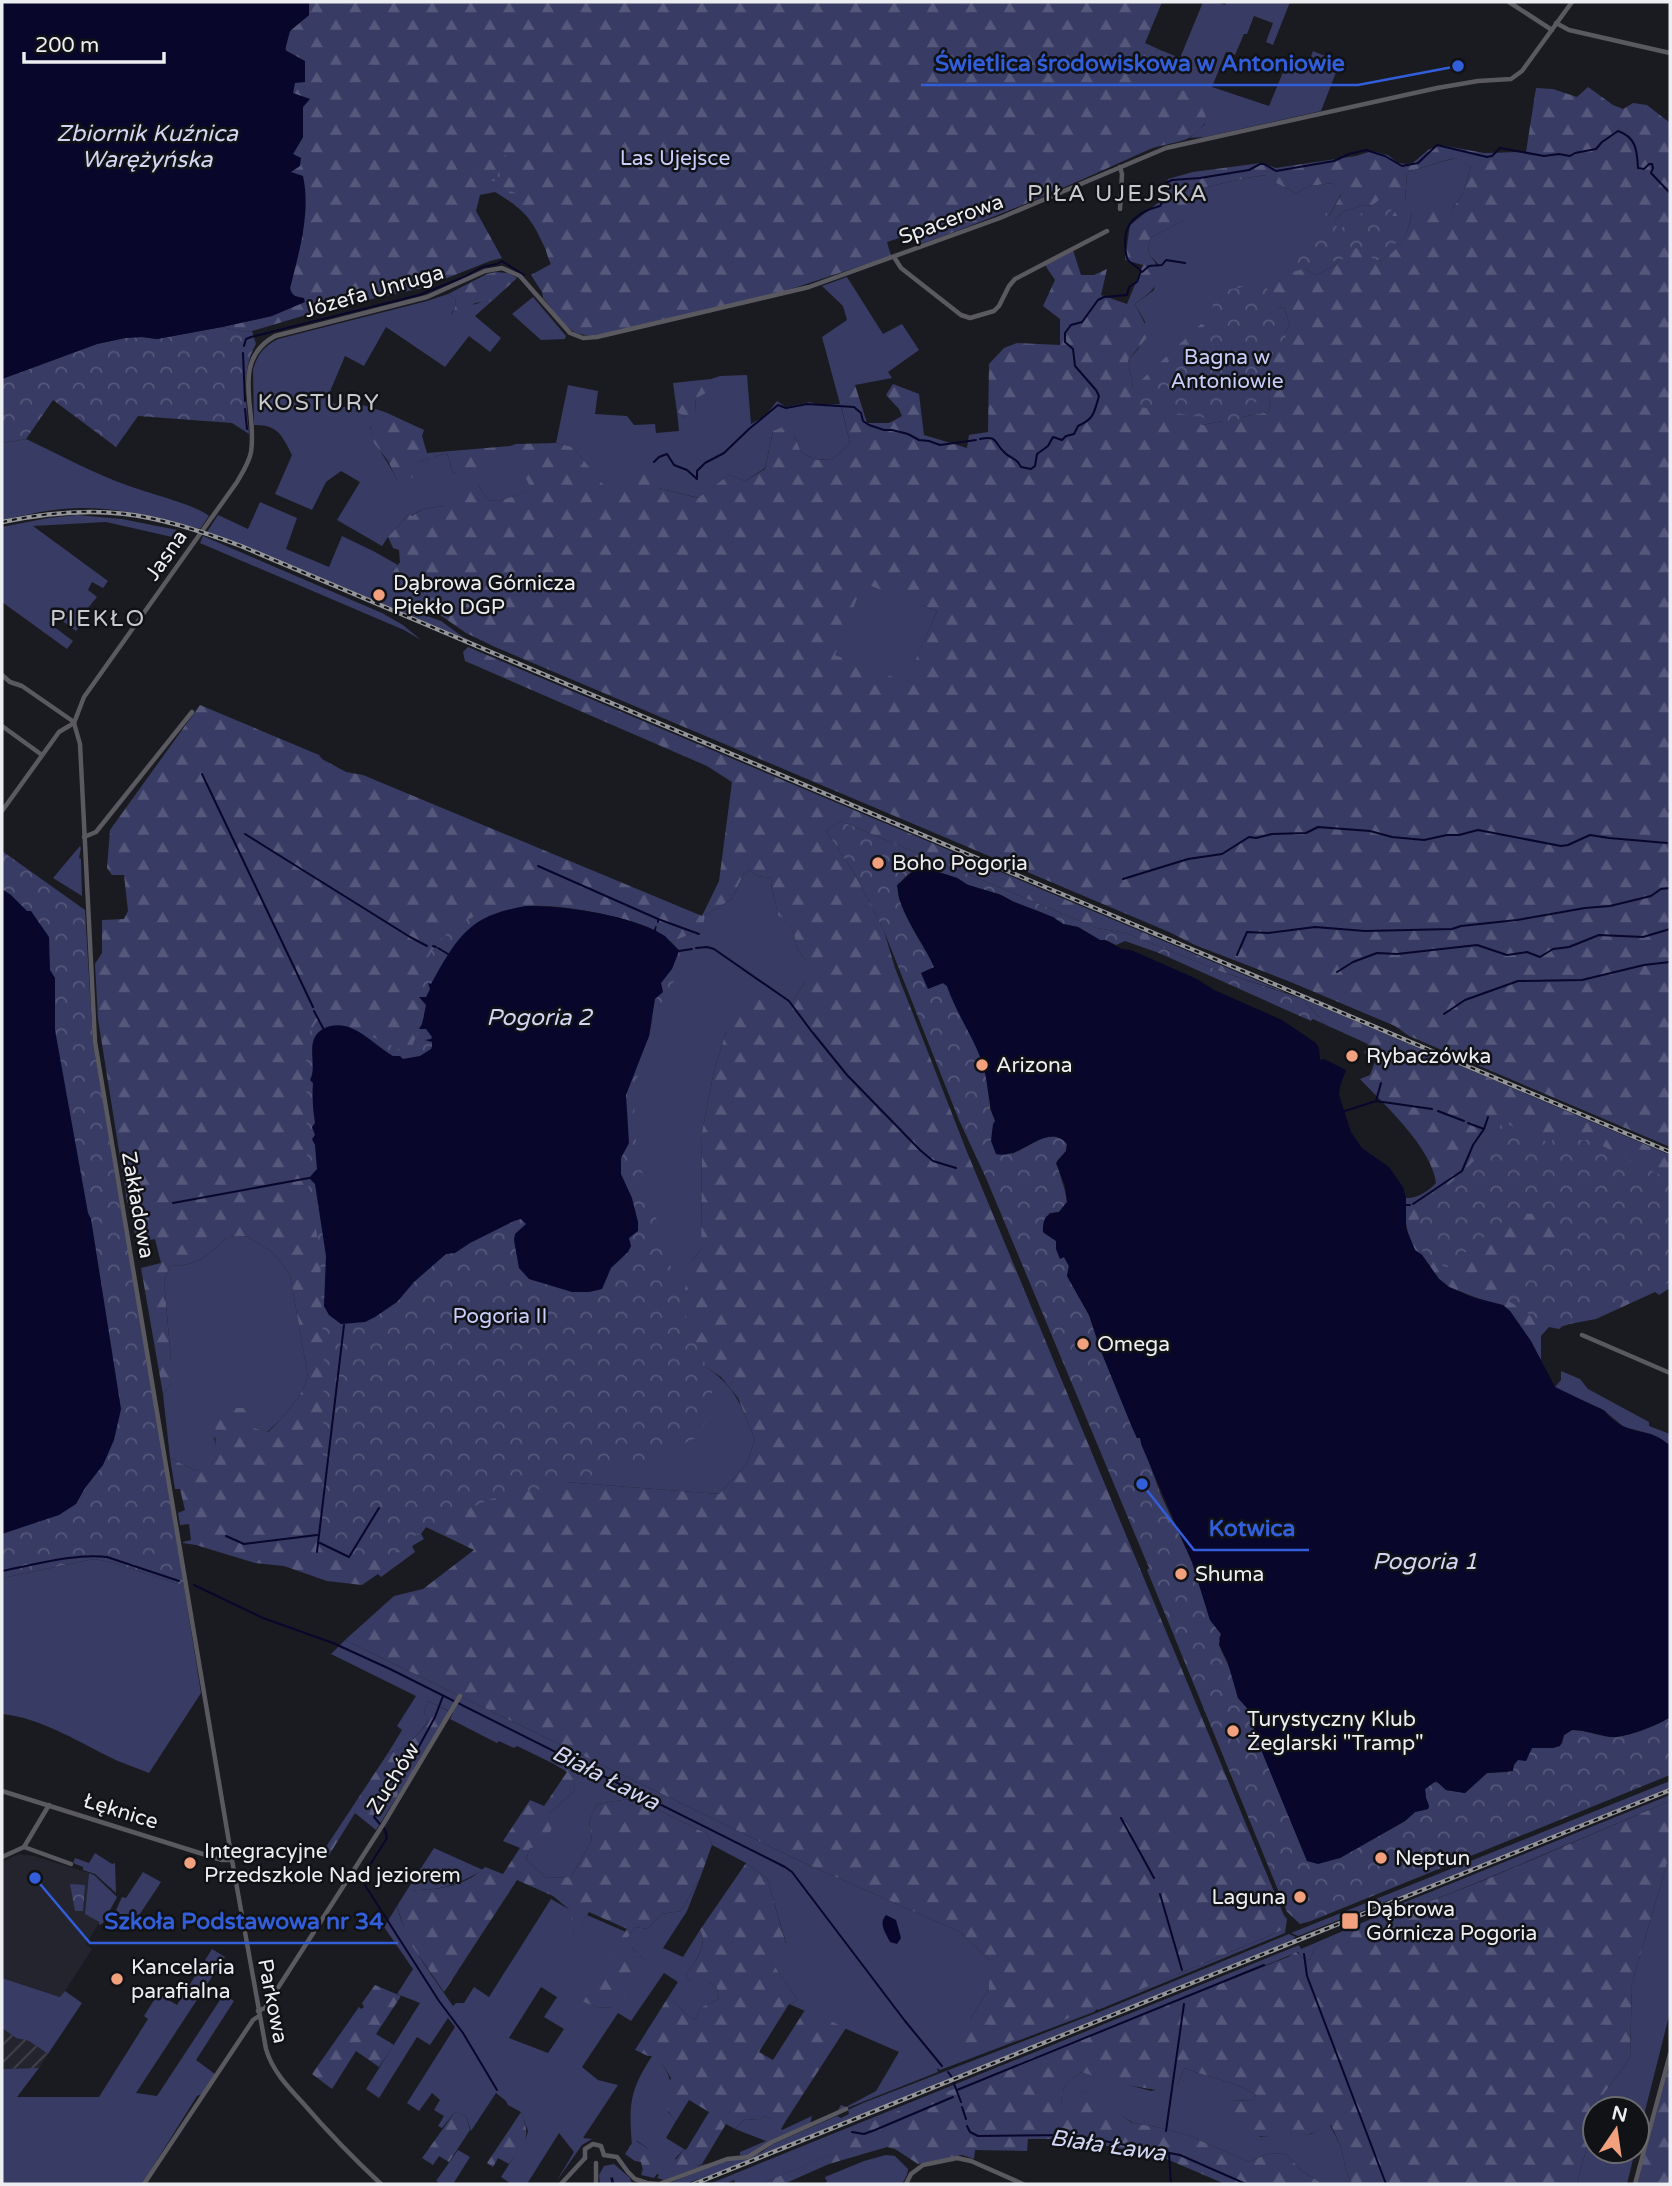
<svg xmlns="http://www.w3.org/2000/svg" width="1672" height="2186" viewBox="0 0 1672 2186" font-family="'Varela Round',sans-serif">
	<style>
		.built { fill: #23242e }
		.industrial { fill: url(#industrial-furrows) }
		.green { fill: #383b63; fill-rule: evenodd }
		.forest { fill: url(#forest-firs); fill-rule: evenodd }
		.wetland { fill: url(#wetland-marsh) }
		.park { fill: url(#park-crowns) }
		.water { fill: #09062c }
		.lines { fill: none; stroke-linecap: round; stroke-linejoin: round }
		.stream { stroke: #09062c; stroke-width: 2 }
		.minor { stroke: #59595f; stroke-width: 4.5 }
		.rail-casing { stroke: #949599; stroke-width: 4.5 }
		.rail { stroke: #111216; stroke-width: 2; stroke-dasharray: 5; stroke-linecap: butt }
		.poi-dot { fill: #f1a17d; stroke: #111216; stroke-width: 2.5 }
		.labels { text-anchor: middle; stroke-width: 5; stroke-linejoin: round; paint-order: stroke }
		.park-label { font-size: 21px; fill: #c8cdfa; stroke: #111216 }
		.street-label { font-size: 21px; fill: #edeef1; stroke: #111216 }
		.poi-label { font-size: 21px; fill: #edeef1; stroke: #111216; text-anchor: start }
		.water-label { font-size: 23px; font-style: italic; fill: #d2d6f4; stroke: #111216 }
		.neighbourhood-label { font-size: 23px; letter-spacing: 2px; fill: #c8c9cf; stroke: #111216 }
		.leader { fill: none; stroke: #325eda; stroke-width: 2.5 }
		.callout-dot { fill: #325eda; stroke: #111216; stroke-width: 2.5 }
		.callout-label { font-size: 23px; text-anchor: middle; font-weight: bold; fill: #325eda; stroke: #111216; stroke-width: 5; stroke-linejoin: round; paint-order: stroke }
	</style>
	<defs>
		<pattern id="industrial-furrows" width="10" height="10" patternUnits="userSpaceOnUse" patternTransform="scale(1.75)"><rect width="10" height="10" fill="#23242e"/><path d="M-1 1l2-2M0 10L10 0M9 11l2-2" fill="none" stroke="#43444d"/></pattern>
		<pattern id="forest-firs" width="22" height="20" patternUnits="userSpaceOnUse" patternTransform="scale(1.75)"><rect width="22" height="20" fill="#383b63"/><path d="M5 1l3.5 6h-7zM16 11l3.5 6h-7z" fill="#55587a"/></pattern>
		<pattern id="wetland-marsh" width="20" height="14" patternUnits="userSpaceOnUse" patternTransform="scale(1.75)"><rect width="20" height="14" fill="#383b63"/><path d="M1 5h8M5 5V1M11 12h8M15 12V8" fill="none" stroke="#55587a"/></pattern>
		<pattern id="park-crowns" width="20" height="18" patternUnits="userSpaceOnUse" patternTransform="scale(1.75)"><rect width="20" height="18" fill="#383b63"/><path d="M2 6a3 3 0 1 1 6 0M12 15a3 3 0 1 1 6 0" fill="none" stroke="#55587a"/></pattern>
	</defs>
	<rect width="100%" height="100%" fill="#1a1b20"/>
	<path class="built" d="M 19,1854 L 34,1856 L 89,1873 L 86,1913 L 99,1923 L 86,1944 L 92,1949 L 61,1997 L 2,1978 L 2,1862 Z"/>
	<path class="industrial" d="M 2,2028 L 16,2038 L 29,2041 L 48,2054 L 39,2068 L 2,2069 Z"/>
	<g class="green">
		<path d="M 1203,2 L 1216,2 L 1225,5 L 1227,2 L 1290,2 L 1273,45 L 1266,42 L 1273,23 L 1254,16 L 1247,34 L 1244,34 L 1235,55 L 1226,52 L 1212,87 L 1269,106 L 1286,65 L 1305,72 L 1313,51 L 1340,62 L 1321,111 L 1205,137 L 1190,138 L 1205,124 L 1181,90 L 1164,105 L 1156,99 L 1145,80 L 1158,49 L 1180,58 Z"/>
		<path d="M 1455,158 L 1471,167 L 1463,194 L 1451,210 L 1412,212 C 1408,234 1401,251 1380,261 L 1367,253 L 1346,252 L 1334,266 L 1316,275 L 1307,270 L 1304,263 L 1342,212 L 1363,205 L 1375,206 L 1405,201 L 1407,172 Z"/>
		<path d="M 1267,175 L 1276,183 L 1296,193 L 1310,186 L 1333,183 L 1341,194 L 1323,227 L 1288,264 L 1267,283 L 1246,287 L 1271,306 L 1284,308 L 1290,324 L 1271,359 L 1265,386 L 1271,405 L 1268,412 L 1202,425 L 1133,388 L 1128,360 L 1139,348 L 1145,322 L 1135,304 L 1154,290 L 1158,264 L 1148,253 L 1150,238 L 1184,220 L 1184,192 L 1246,178 Z"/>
		<path d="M 847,277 L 883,334 L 902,324 L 919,350 L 888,372 L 892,378 L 855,385 L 841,406 L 850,443 L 833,459 L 816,460 L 801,452 L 794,435 L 773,431 L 765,468 L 745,481 L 729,475 L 699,498 L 658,488 L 610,494 L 573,447 L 556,443 L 568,385 L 598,391 L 595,414 L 627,416 L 634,425 L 655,424 L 656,433 L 679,431 L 677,412 L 685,417 L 695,412 L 696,397 L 715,388 L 711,379 L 720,376 L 747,375 L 751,424 L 766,415 L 777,401 L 786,407 L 810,402 L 819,405 L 840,404 L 822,337 L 847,320 L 843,306 L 822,286 Z"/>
		<path d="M 448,294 L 456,299 L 455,308 L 451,314 C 465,309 477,301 492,301 L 475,316 L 501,338 L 490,352 L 469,336 L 445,367 L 386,327 L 364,366 L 345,356 L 326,401 L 343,407 L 363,405 L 385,412 L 370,427 C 375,448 388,460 397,480 L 419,462 L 447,453 L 453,473 L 512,451 L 533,490 L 499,501 L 487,500 L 478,485 L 444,506 L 423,509 L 411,516 L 409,514 L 388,537 L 382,546 L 337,520 L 360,482 L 341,471 L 326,482 L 312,510 L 275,494 L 292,455 C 283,437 278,424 254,425 L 253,370 C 257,355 264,346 278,339 L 427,301 Z"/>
		<path d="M 533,297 L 566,336 L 565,339 L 541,340 L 512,314 Z"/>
		<path d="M 26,439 C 60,455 93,473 129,486 C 148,493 196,505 209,516 L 200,529 C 163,519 127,509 88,508 C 59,507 30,514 2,520 L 2,443 Z"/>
		<path d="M 260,502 L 297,518 L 286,549 L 329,567 L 342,536 L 375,552 L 398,565 L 391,575 L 403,597 L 415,603 L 413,611 L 441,621 L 463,637 L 485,647 L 252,549 L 207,532 L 218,515 L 248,529 Z"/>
		<path d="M 77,515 L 122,519 L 177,530 L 172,537 L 106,522 L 33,526 L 108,581 L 103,588 L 92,582 L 88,590 L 97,597 L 78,620 L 82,623 L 76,631 L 56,616 L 49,623 L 73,641 L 67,649 L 2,602 L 2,527 L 48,518 Z"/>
		<path d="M 203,536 L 382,613 L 403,625 L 421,640 L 404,630 L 200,543 Z"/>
		<path d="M 863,582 L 937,611 L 906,683 L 834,655 Z"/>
		<path d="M 80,846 L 81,848 L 79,858 L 81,859 L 82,896 L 53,878 Z"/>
		<path d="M 749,870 L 757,876 L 772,878 L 771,885 L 778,914 C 802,931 789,944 806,960 L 806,980 L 794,1000 L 726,1032 L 714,1071 L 702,1132 L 701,1249 L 692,1261 L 703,1365 C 736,1386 741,1405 755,1440 L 746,1465 L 719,1494 L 552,1481 L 632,1198 L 633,1073 L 649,1036 L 655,1005 L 679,950 L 671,942 L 691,934 L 705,915 L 732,899 L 743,875 Z"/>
		<path d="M 247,1236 L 273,1253 L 290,1275 L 308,1377 L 300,1395 L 280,1420 L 267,1432 L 254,1428 L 214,1438 L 217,1451 L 211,1467 L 194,1470 L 170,1458 L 163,1394 L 171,1384 L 171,1360 L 164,1280 L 170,1266 C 199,1266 208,1255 227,1237 Z"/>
		<path d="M 1561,1371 L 1580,1379 L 1588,1389 L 1649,1422 L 1649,1426 L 1670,1434 L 1670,1445 L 1651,1434 L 1624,1427 L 1602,1409 L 1557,1390 L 1555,1387 L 1561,1380 Z"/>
		<path d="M 94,1559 L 114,1563 L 184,1586 L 201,1693 L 149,1773 C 139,1769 128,1765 118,1761 C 81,1744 43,1718 2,1714 L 2,1578 Z"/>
		<path d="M 345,1640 L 802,1862 L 960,1932 L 989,1960 L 989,1989 L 970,2019 L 1115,1998 L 1181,1973 L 1280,1931 L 1285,1918 L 1283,1914 L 1287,1919 L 1285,1933 L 1098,2010 L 1097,2009 L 1094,2012 L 940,2070 L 937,2068 L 938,2072 L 837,2112 L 841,2105 L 846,2107 L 876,2091 L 899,2052 L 789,2004 L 798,2000 L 769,1959 L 786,1943 L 767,1878 L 746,1863 L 712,1845 L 707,1834 L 635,1798 L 597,1804 L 589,1821 L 592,1840 L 571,1877 L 546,1878 L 526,1859 L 530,1848 L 549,1814 L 575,1790 L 573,1768 L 554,1764 L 517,1746 L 514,1748 L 499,1741 L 497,1743 L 450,1719 L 453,1713 L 428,1701 L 424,1713 L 428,1720 C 421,1734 404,1750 388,1753 L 402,1730 L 397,1726 L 416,1696 L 331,1654 Z"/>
		<path d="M 1670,1781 L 1670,1789 L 1391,1902 L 1390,1900 L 1298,1936 L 1291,1933 Z"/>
		<path d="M 1670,1795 L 1670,1801 L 1481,1881 L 1315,1947 L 1310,1959 L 1306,1961 L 1300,1956 L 1298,1952 L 1121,2024 L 850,2147 L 760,2184 L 736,2184 L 734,2180 L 725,2184 L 709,2184 L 1299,1945 L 1301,1949 L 1394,1909 L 1393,1907 Z"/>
		<path d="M 434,1848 L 483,1870 C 456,1886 438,1891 407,1890 Z"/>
		<path d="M 95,1853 L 112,1864 L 115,1863 L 116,1893 L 95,1874 L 83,1870 L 83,1867 L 73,1863 L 75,1858 L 89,1863 Z"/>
		<path d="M 1670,1853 L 1670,2012 L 1637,2143 L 1637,2109 L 1597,2109 L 1600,2099 L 1630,2058 L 1632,1983 Z"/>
		<path d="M 143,1872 L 161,1882 L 130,1929 L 112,1919 L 113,1917 L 122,1897 L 126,1898 Z"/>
		<path d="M 89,1873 L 94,1875 L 117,1897 L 103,1923 L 99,1925 L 99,1922 L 85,1914 Z"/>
		<path d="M 700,1878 L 687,1911 L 663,1948 L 683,1957 L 700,1930 C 709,1945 694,1963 686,1975 L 691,1982 L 709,1982 L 717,1988 L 719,1999 L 700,2008 L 695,2020 L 686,2014 L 669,1996 L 678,1982 L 664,1973 L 631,2021 L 618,2013 L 582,2067 L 598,2080 L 618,2085 L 583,2138 L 592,2139 L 582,2145 L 556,2182 L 574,2152 L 559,2133 L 527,2184 L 511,2184 L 501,2177 L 526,2138 L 528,2131 L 521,2112 L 508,2105 L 506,2101 L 496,2093 L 471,2131 L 466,2116 L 455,2112 L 442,2128 L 438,2126 L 444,2116 L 434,2110 L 440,2100 L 432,2093 L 419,2111 L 407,2103 L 455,2027 L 448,2018 L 430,2045 L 417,2037 L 379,2098 L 366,2089 L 420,2003 L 397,1994 L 413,1969 L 384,1927 L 397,1906 C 406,1943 432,1975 453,2006 L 456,2003 L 464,2003 L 474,1987 L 489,1997 L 551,1899 L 572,1911 L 574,1936 L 587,1915 L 626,1932 L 582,2001 L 599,2008 L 612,2007 L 644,1959 L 633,1949 L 627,1938 L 635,1927 L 648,1929 L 661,1914 L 681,1911 ZM 541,1987 L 557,1997 L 544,2017 L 564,2029 L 548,2053 L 509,2038 Z"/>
		<path d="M 1289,1934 L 1296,1937 L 1293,1938 L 1297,1940 L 717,2173 L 685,2184 L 667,2184 L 724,2161 L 748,2158 L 762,2152 L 773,2144 L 837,2116 L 841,2118 L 849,2114 L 848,2110 L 863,2103 L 1099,2012 Z"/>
		<path d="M 212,1949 L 225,1957 L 136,2093 L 157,2096 L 224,1994 L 234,2001 L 196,2060 L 215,2074 L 202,2094 L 197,2096 L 142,2184 L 2,2184 L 2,2069 L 39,2068 L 17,2097 L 99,2097 L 148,2019 L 144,2016 L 158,1994 L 177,2005 Z"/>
		<path d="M 2,1978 L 60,1997 L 65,1991 L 82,2003 L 48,2054 L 29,2041 L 16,2038 L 2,2028 Z"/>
		<path d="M 655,2055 C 675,2079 671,2083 668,2112 L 676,2121 L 666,2138 L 684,2149 L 675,2159 L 691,2167 L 711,2163 L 664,2180 L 657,2178 L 659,2175 L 657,2174 L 654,2178 L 641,2175 L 649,2149 L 637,2141 L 632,2146 C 629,2103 629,2092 652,2056 Z"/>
		<path d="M 1185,2068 C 1208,2078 1236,2081 1256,2095 L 1253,2101 L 1231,2100 L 1260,2137 L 1311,2134 L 1330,2125 L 1341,2147 L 1346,2171 L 1352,2184 L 1323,2184 L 1302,2171 L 1286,2154 L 1269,2153 L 1249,2162 L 1188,2135 L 1157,2127 L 1133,2123 L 1085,2091 L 1062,2109 C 1061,2087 1063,2084 1081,2072 L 1151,2091 L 1177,2085 Z"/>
		<path d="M 764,2116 L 771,2119 L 787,2119 L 781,2129 L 782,2130 L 812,2116 L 810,2124 L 748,2155 L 740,2155 L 740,2152 L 766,2141 L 735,2129 L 745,2119 L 759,2120 Z"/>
		<path d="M 1595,2116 L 1595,2151 L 1635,2151 L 1627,2184 L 1577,2184 Z"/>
		<path d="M 458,2150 L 470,2157 L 453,2184 L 441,2184 L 436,2181 Z"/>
		<path d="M 886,2155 L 895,2156 L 908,2169 L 907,2175 L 902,2184 L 821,2184 L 827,2182 L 825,2177 L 864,2161 Z"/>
		<path d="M 614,2164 L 630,2178 L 632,2184 L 614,2184 L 613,2177 L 610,2178 L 612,2184 L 600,2184 L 599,2175 L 604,2166 Z"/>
	</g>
	<g class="forest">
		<path d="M 309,2 L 1162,2 L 1145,43 L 1158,49 L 1146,80 L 1154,90 L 1156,99 L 1164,104 L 1181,90 L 1195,92 L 1207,119 C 1204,126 1196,134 1189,138 C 1177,144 1161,144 1148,150 C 1073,184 998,217 921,244 L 918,237 L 904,241 L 902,237 L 887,242 L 891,256 L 782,292 L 605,334 C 567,340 565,324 543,298 L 542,292 L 531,275 L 551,264 C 547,257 547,251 543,244 C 531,216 520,207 495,192 L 480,195 L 476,211 L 502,258 L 490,261 L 422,288 L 326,309 L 252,331 L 243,332 L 222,327 L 272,316 L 303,298 L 295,296 L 291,293 L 290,288 L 303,233 L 290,172 L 293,154 L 303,137 L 303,107 L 293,93 C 296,73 277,49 291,30 C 295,25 304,20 309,15 Z"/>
		<path d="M 1588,87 L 1613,105 L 1623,109 L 1633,103 L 1647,105 L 1670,123 L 1670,1147 L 1409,1036 L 1395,1026 L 1293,983 L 1195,945 L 1169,932 L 495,647 L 466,633 L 443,617 L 403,597 L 388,579 L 400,562 L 399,550 L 393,548 L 388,537 L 409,514 L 412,516 L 423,509 L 444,506 L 461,484 L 478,485 L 487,500 L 499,501 L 532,490 L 512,452 L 496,463 L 453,473 L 447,453 L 419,462 L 412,478 L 397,480 L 388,461 L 374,443 L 370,426 L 385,412 L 424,430 L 422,436 L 427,453 L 510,446 L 516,444 L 556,443 L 573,447 L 610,493 L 628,491 L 633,474 L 646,470 L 658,488 L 698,498 L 729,475 L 745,481 L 765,469 L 773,431 L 785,426 L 794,435 L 801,452 L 816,460 L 833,459 L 850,443 L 841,405 L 855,385 L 867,423 L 889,423 L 902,416 L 899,409 L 886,395 L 893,384 L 919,394 L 924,435 L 967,448 L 969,435 L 988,432 L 989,364 L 1004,348 L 1017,343 L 1060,345 L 1060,319 L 1043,306 L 1055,280 L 1045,265 L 1073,250 L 1081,275 L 1094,275 L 1107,269 L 1101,295 L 1127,304 L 1143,265 L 1125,260 L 1130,225 L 1159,202 L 1168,179 L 1193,172 L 1261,163 L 1276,168 L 1356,156 L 1372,151 L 1388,155 L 1398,163 L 1406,164 L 1413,163 L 1428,150 L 1440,145 L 1484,153 L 1526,152 L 1536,88 L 1553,89 L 1577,97 ZM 1454,158 L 1471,167 L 1463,194 L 1452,209 L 1441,200 L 1422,206 L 1412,212 C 1409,233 1400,251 1380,261 L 1356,248 L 1346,252 L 1334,266 L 1316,275 L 1307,270 L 1304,263 L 1342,212 L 1363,205 L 1375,206 L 1383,216 L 1397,216 L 1405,201 L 1407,172 ZM 1266,175 L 1276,183 L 1296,193 L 1310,186 L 1333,183 L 1341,195 L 1323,227 L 1266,283 L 1246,287 L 1231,285 L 1215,298 L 1208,312 L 1228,327 L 1271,306 L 1284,308 L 1290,324 L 1271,359 L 1265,366 L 1265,386 L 1271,405 L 1268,412 L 1202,425 L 1196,412 L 1214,329 L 1201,324 L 1133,388 L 1128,360 L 1150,334 L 1135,304 C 1156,288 1170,278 1148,253 L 1150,238 L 1184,220 L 1186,203 L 1184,192 L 1246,178 ZM 863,583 L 937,611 L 906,682 L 835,655 Z"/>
		<path d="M 496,272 L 508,273 L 517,278 L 492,301 L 475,303 L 462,319 L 449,327 L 447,323 L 455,308 L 456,299 L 448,294 L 487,274 Z"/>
		<path d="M 711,379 L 716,388 L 696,398 L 695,412 L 692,416 L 685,417 L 677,412 L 673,383 Z"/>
		<path d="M 468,647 L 1287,993 L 1222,972 L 1126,933 L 1097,928 L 840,821 L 826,831 L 855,874 L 884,931 L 895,968 L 967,1152 L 1285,1918 L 1284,1928 L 1280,1931 L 1181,1973 L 959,2062 L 958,2054 L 970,2019 L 989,1989 L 989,1960 L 960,1932 L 802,1862 L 345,1640 L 394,1596 L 423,1589 L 474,1550 L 426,1527 L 421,1534 L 424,1539 L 412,1546 L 415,1552 L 381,1577 L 378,1574 L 362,1585 L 327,1581 L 284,1566 L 255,1563 L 196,1545 L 183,1543 L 183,1542 L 191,1540 L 189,1524 L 180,1525 L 178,1513 L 185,1510 L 180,1489 L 175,1489 L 170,1458 L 194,1470 L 211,1466 C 218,1450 214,1440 216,1422 L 236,1408 L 248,1408 L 254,1420 L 254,1428 L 268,1432 L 280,1420 L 300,1395 L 308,1377 L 290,1275 L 273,1253 L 247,1236 L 227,1237 C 208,1255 199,1266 170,1266 L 164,1280 L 171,1360 L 171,1384 L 163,1394 L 141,1268 L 161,1263 L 155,1239 L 136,1242 L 131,1211 L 127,1201 L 98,1019 L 95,964 L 102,953 L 102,920 L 124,919 L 128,911 L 124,875 L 112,875 L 107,868 L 110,830 L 200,705 L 319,755 L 322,759 L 346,772 L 363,775 L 702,916 L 719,881 L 732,782 L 707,766 L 465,661 L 463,652 ZM 749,870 L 757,876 L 772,878 L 771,884 L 778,915 C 802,931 789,944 806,960 L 806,980 L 794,1000 L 757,998 L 740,1012 L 726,1032 L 714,1071 L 702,1132 L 701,1249 L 692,1261 L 680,1309 L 703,1365 L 721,1377 L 738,1398 L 755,1440 L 746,1465 L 719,1494 L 552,1481 L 432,1042 L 426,1005 L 491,915 C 503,912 516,907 529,906 C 560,904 626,916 654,930 L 657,925 L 656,931 L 671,942 L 691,934 L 703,927 L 705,915 L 732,899 L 743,875 Z"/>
		<path d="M 1303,999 L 1670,1155 L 1670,1288 L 1659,1295 L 1655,1292 L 1596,1319 L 1564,1325 L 1559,1329 L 1549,1327 L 1541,1336 L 1541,1360 L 1510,1311 L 1449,1287 L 1439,1279 L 1422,1255 L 1415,1250 L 1409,1238 L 1405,1218 L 1406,1198 C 1417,1199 1429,1191 1436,1183 C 1432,1148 1384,1104 1360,1079 L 1370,1075 L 1376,1059 L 1364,1053 L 1368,1044 L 1326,1025 Z"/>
		<path d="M 428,1701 L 450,1712 L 376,1830 L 355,1813 L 326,1860 L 320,1856 L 388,1753 C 404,1750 421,1734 428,1721 L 424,1713 Z"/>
		<path d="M 554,1764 L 574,1768 L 575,1790 L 549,1814 L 553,1823 L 547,1844 L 530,1848 L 526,1859 L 546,1878 L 571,1877 L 592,1840 L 589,1821 L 597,1804 L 635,1798 L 707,1834 L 712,1845 L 700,1878 L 681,1911 L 661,1914 L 648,1929 L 635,1927 L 628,1937 L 633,1949 L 644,1959 L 644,1973 L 631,1993 L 612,2007 L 599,2008 L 581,2001 L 627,1929 L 589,1912 L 574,1937 L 571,1911 L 553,1896 L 517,1880 L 444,1992 L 408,1940 L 397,1906 L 407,1890 C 434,1891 465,1887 485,1867 L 503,1874 L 520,1848 L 503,1841 L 530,1800 L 544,1806 L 567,1772 Z"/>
		<path d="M 1670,1801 L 1670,1853 L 1632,1983 L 1630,2058 L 1600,2099 L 1597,2109 L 1595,2109 L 1595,2116 L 1577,2184 L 1352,2184 L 1346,2171 L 1341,2147 L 1331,2125 C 1324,2128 1317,2132 1309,2134 C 1285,2139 1225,2142 1218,2109 L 1231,2100 L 1253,2101 L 1256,2095 C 1236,2081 1208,2078 1185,2068 L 1177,2085 L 1167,2092 L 1116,2083 L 1081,2072 C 1064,2084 1061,2086 1062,2108 L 1085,2091 L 1101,2099 L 1132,2123 L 1157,2127 L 1188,2135 L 1249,2162 L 1269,2153 L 1286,2154 L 1302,2171 L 1323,2184 L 1225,2184 L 1162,2157 L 1073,2139 L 1028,2139 L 1027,2151 L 975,2150 L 974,2159 L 962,2155 L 918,2164 L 895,2149 L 887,2147 L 829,2164 L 784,2184 L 760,2184 L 849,2147 L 850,2130 L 1288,1957 L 1296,1952 L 1306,1961 L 1310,1959 L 1315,1947 L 1329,1941 L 1482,1881 Z"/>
		<path d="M 746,1863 L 767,1878 L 786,1944 L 782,1952 L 770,1960 L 798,2000 L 789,2004 L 759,2052 L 773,2060 L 805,2010 L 846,2028 L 787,2119 L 771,2119 L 764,2116 L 759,2120 L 745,2119 L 735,2129 L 726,2124 L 702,2164 L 670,2175 L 667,2172 L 684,2149 L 686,2150 L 709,2112 L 689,2100 L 676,2121 C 662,2106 663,2097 671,2078 L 665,2068 L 655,2056 L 648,2056 L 635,2050 L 669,1996 L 686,2014 L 695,2020 L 700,2008 L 719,1999 L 717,1988 L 709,1982 L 691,1982 L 686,1975 C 694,1963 709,1946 700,1930 Z"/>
		<path d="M 375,1985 L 401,1996 L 376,2034 L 394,2045 L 379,2067 L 356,2051 L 332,2089 L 312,2074 L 359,2007 L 361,2009 L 364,2007 L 362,2003 Z"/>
		<path d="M 1670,2062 L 1670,2184 L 1637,2184 Z"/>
		<path d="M 455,2112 L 466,2116 L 470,2130 L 449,2162 L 439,2156 L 433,2165 L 422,2158 Z"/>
		<path d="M 521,2112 C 532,2140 525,2141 509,2164 L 498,2158 L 493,2167 L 487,2163 Z"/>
		<path d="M 634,2140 L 649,2149 L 653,2163 L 649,2170 L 643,2171 L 641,2162 L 635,2161 L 625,2154 Z"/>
	</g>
	<path class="wetland" d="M 506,154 L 508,154 L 501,170 L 502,175 L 495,179 L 495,183 C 505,190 519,191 525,203 L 504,192 L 491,180 L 480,173 L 477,175 C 466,167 455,174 442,178 L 460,169 L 478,169 L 479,172 L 493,176 Z"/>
	<g class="park">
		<path d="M 1387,194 L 1399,240 L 1377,261 L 1354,246 L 1345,258 L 1292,272 L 1315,226 L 1327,212 L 1339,230 Z"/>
		<path d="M 1264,283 L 1280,313 L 1287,341 L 1270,356 L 1272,380 L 1267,397 L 1257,401 L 1235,423 L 1134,406 L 1172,357 L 1188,346 L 1200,333 L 1212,311 L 1215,292 Z"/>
		<path d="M 222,327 L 243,332 L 252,331 L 256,344 C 240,372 247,404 249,434 L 232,423 L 138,416 L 116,447 L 53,400 L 26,439 L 2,443 L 2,379 L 97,344 L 125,338 L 142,337 L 157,339 Z"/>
		<path d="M 840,821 L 1097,928 L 1126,933 L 1222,972 L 1303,999 L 1326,1025 L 1313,1019 L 1311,1021 L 1159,953 L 1125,941 L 1116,945 L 1106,940 L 1100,940 L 1078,927 L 1063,924 L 1043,913 L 1014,902 L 999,894 L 968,885 L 957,878 L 920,866 C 912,871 899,879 898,890 C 896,904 925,950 934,964 L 934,967 L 928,988 L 943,983 L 947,986 L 976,1046 L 984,1066 L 990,1091 L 990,1109 L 1012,1154 C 1029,1147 1052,1125 1067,1144 L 1066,1151 L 1057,1161 C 1059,1176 1065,1186 1067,1202 L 1059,1212 L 1049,1213 L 1044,1233 L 1056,1241 L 1060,1258 L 1064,1257 L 1069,1266 L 1067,1276 L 1089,1315 L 1101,1351 L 1132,1427 L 1137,1438 L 1140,1438 L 1161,1495 L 1192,1562 L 1210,1620 L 1221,1634 L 1219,1638 L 1221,1650 L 1231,1671 L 1238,1698 L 1247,1708 L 1260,1747 L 1302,1848 L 1340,1858 L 1405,1821 L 1415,1812 L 1428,1809 L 1429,1806 L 1426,1798 L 1425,1789 L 1434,1782 L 1440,1783 L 1446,1790 L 1465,1793 L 1487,1773 L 1509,1772 L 1518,1760 L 1526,1760 L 1532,1748 L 1553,1748 L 1562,1744 L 1564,1735 L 1572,1730 C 1587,1730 1602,1738 1617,1737 C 1631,1735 1659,1725 1670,1717 L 1670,1775 L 1311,1921 L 1300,1924 L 1287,1912 L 1147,1570 L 1149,1568 L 986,1178 L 959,1120 L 884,931 L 855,874 L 826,831 Z"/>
		<path d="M 2,851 L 85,910 L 93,1043 L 179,1545 L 184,1586 L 114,1563 L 94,1559 L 2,1578 Z"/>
		<path d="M 546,907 L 590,913 L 672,945 L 679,953 L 684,964 L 653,1017 L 643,1047 L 638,1074 L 633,1125 L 642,1171 L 686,1317 L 712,1381 L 712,1413 L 694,1439 L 654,1457 L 556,1486 L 491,1499 L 426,1527 L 390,1556 L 360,1559 L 337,1548 L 324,1531 L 322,1522 L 324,1371 L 320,1252 L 307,1180 L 306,1037 L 317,1021 L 333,1019 L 401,1050 L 412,1046 C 422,1027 419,1005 421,983 C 424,944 460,916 497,910 C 513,907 530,908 546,907 Z"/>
		<path d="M 1503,1122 L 1552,1144 L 1552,1140 L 1591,1140 L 1670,1180 L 1670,1282 L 1564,1326 L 1536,1327 C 1532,1309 1512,1304 1497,1296 L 1498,1292 L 1566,1239 L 1555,1213 L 1512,1214 L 1446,1268 L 1420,1249 L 1417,1240 L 1421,1196 L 1441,1192 L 1477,1158 Z"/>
		<path d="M 70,1884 L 85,1885 L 83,1911 L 75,1911 Z"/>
	</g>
	<g class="water">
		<path d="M 2,2 L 309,2 L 309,15 L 290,31 L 285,50 L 305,61 L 305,82 L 295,83 L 293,93 L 310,99 L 303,107 L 303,137 L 293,154 L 301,158 L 300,166 L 291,172 L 303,176 C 311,213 299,252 290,288 C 292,296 296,297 304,298 L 305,302 L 272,316 L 222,327 L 157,339 L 142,337 L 125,338 L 97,344 L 2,379 Z"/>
		<path d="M 920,866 L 957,878 L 968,885 L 1001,895 L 1014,902 L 1053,917 L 1063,924 L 1078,927 L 1100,940 L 1105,940 L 1122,949 L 1131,950 L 1197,979 L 1214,990 L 1282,1020 L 1316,1043 L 1319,1048 L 1320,1060 L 1324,1059 L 1346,1070 L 1340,1086 L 1339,1095 L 1351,1132 L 1362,1148 L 1389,1167 L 1403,1187 L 1406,1198 L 1406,1228 L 1415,1250 L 1422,1255 L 1439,1279 L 1449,1287 L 1472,1297 L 1503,1305 L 1510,1311 L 1531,1341 L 1555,1387 L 1605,1411 C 1616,1427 1633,1430 1650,1434 C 1658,1436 1664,1441 1670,1445 L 1670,1717 C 1659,1725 1625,1738 1611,1737 C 1598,1735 1586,1730 1572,1730 L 1564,1735 L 1560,1746 L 1553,1748 L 1532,1748 L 1526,1761 L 1518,1760 L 1514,1764 L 1513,1771 L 1487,1773 L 1465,1793 L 1446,1790 L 1436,1781 L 1425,1789 L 1426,1798 L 1429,1806 L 1428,1809 L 1415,1812 L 1405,1821 L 1340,1858 L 1318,1864 L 1307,1861 L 1260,1747 L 1247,1708 L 1238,1698 L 1227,1660 L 1219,1645 L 1221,1634 L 1210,1620 L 1192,1562 L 1141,1444 L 1140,1438 L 1137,1438 L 1132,1427 L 1101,1351 L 1089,1315 L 1067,1276 L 1069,1266 L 1064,1257 L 1060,1259 L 1056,1249 L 1056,1241 L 1043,1232 C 1043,1217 1046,1214 1059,1212 L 1067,1202 L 1065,1186 L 1056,1163 L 1066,1151 L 1067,1144 C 1048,1120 1020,1161 996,1154 L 991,1141 L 993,1124 L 995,1121 C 987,1103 989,1082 982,1062 C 973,1036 956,1013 947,986 L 943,983 L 928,989 L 921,973 L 934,967 C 922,939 900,915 897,885 Z"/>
		<path d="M 2,889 L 11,895 L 27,911 L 31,911 L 49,937 L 50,970 L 55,978 L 55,1030 L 88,1213 L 91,1219 L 121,1409 L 114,1440 L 103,1465 L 85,1488 L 76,1504 L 59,1515 L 2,1534 Z"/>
		<path d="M 527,906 C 565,906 620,914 654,930 L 656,925 L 656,931 L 665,936 L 679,951 L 672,969 L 661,983 L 663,992 L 655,999 L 649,1036 L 626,1095 L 629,1143 L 621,1158 L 621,1174 L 632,1198 L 638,1222 L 638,1231 L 629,1238 L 631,1246 L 628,1252 L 611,1268 L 602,1289 L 589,1292 L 572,1292 L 529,1279 L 519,1268 L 514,1240 L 515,1234 L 526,1224 L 521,1219 L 514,1221 L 470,1243 L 455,1253 L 446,1254 L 414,1282 L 397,1302 L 375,1317 L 365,1322 L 341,1324 L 329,1315 L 324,1306 L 326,1256 L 315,1184 L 309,1178 L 317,1169 L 315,1145 L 312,1139 L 315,1135 L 312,1127 L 315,1123 C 313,1109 312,1098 313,1083 L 310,1080 C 316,1069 310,1054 313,1042 C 317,1026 337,1022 351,1028 C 366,1034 379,1048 393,1056 L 400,1056 L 403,1059 L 420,1056 L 431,1049 L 432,1046 L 432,1042 L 425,1040 L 431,1039 L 432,1037 L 426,1029 L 419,1029 L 422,1024 L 426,1005 L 419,997 L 426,997 L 430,989 L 428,983 L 431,984 C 458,936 469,915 527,906 Z"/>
		<path d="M 886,1915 L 896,1920 L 901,1938 L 897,1944 L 890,1942 C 886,1933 878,1924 886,1915 Z"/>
	</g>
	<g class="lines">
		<g class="stream">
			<path d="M 1142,272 L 1149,266 L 1162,265 L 1166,260 L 1185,263"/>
			<path d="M 244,346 L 246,339 L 251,337 L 419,295 L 464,277 L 482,267 L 497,264 L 502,261 L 524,275"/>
			<path d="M 243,353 L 245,401"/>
			<path d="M 245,409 L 247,429"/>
			<path d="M 980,439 C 998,435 994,443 1004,452 C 1010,459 1017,457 1021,467 L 1031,469 L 1035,466 L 1037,454 L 1048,446 L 1053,437 L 1062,440 L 1066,436 L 1074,434 L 1078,426 C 1094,419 1094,413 1099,396 L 1096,390 L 1075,366 L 1073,349 L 1065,342 L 1065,333 L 1071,325 L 1082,322 L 1098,300 L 1104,297 L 1127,295 L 1129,287 L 1137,282 L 1141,271 C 1137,266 1131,264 1128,260 C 1126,256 1125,248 1125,243 C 1124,221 1141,211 1160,206 L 1163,201 L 1166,183 L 1172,180 L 1200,178 L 1249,170 L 1260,164 L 1264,164 L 1276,171 L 1334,161 L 1349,154 L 1366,150 L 1385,156 L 1402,166 L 1418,163 L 1437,145 L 1487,157 L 1492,156 L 1500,148 L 1544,156 L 1559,154 L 1570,156 L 1575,153 L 1596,149 L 1602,142 L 1618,131 C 1636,137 1637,150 1638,168 L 1644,169 L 1649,164 L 1652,164 L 1653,168 L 1651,173 L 1670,193"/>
			<path d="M 654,462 L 659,457 L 667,454 L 674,465 L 687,470 L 697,479 L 697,471 L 705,463 L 724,453 L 749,429 L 778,405 L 786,408 L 807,404 L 854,407 L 861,413 L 863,421 L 869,425 L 884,430 L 892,430 L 908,434 L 919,440 L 929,441 L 940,445 L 976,440"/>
			<path d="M 202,774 L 313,1007"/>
			<path d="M 1669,811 L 1670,810"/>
			<path d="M 245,834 L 410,937 L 427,946"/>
			<path d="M 538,866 L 658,919 L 658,922"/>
			<path d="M 1123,879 L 1188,859 L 1222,854 L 1249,837 L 1256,838 L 1272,834 L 1306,833 L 1318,827 L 1370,831 L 1392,837 L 1424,840 L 1447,835 L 1459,835 L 1478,830 L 1561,846 L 1568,845 L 1590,835 L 1609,838 L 1667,843"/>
			<path d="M 658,919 L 699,934"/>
			<path d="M 433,946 L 436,947"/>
			<path d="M 438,948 L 448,954"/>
			<path d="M 696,948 L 707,947 L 714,949 L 789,1001 L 812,1032"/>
			<path d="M 679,951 L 692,949"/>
			<path d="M 1237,955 L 1247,932 L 1268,933 L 1315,927 L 1365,931 L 1452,929 L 1461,926 L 1517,920 L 1585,908 L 1610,906 L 1651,896 L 1661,889 L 1670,888"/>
			<path d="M 1337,972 L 1353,962 L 1377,953 L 1397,954 L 1477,945 L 1507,955 L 1527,952 L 1540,957 L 1553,949 L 1569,947 L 1599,935 L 1643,937 L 1670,929"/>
			<path d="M 314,1011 L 323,1028"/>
			<path d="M 1444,1014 L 1465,1000 L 1518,981 L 1582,980 L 1644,965 L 1670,962"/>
			<path d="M 813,1033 L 847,1075 L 920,1150 L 933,1161 L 956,1168"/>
			<path d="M 1376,1101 L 1381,1083"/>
			<path d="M 1345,1111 L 1376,1101 L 1432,1109"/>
			<path d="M 1438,1111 L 1464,1121"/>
			<path d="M 1468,1123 L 1484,1129 L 1488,1117"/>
			<path d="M 173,1203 L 309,1178"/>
			<path d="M 1413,1204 L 1462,1171 L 1473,1145 L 1484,1129"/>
			<path d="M 1405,1205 L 1410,1205"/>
			<path d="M 226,1536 L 244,1544 L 317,1535"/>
			<path d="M 320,1543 L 349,1557 L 379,1508"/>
			<path d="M 317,1552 L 344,1325"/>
			<path d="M 2,1571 C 34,1565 75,1553 107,1557 L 179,1581"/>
			<path d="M 194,1585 L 263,1618 L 333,1643 L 390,1669 L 785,1867 L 792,1872 L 905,2021 L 942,2066"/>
			<path d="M 443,1696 L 435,1717 L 410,1763 L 374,1817 L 385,1830 L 387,1838 L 361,1879 L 439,2001 L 463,2033 L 497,2090"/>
			<path d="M 1121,1818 L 1154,1878"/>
			<path d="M 1160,1894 L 1182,1970"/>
			<path d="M 1304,1954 L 1307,1976 L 1386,2184"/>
			<path d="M 948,2072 L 951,2076 L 961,2102"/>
			<path d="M 957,2090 L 1264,1965"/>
			<path d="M 962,2107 L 966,2119"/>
			<path d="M 967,2126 L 970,2132 L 978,2136 L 1072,2135 L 1180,2155 L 1246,2184"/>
			<path d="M 1166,2131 L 1184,2004"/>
			<path d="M 852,2132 L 864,2134 L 875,2130 L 953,2097"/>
			<path d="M 1169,2154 L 1171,2184"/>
			<path d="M 612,2179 L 613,2184"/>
		</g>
		<g class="minor">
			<path d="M 1509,2 L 1552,30"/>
			<path d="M 1556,23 L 1569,30 L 1670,53"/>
			<path d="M 1120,209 L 1122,174 L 1120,167"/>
			<path d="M 894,257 L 901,268 L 961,315 L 970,318 L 994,311 L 999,306 L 1009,286 L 1015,279 L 1107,231"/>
			<path d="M 2,675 L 10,682 L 22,686 L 74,722"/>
			<path d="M 74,723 L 80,744 L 95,1042 L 232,1860 L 266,2049 C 272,2070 287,2086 302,2102 C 327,2131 353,2158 381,2184"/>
			<path d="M 2,726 L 42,755"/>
			<path d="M 2,811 L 59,732 L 74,723 L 84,697 L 237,482 C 242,473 249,463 251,452 C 258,412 229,361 275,336 L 427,297 L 485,271 L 502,268 L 520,276 L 570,333 L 583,338 L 597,337 L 809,287 L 1000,218 L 1166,148 L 1437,88 L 1478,81 L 1511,79 L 1522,71 L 1572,2"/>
			<path d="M 84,837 L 96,832 L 192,712"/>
			<path d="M 1582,1335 L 1670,1373"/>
			<path d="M 2,1791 L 222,1860 L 232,1860"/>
			<path d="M 24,1847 L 71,1864"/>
			<path d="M 2,1857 L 24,1847 L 49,1805"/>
			<path d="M 258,2011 L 265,2008 L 384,1823 L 460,1696"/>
			<path d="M 604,2155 L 617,2157 L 628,2172 L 635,2179 L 647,2183 L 659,2184 L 727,2159 L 748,2157 L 772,2142 L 846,2109"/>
			<path d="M 585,2158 L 585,2149 L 593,2144 L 601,2146 L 604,2155"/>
			<path d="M 596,2163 L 596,2184"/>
			<path d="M 144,2184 L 253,2020 L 259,2016"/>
			<path d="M 561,2184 L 585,2158"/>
			<path d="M 906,2184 L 911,2174 L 923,2165 L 957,2158 L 971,2161 L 1023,2184"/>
			<path d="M 1635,2184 L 1670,2054"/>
		</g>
		<defs>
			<g id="rail">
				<path d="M 2,522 C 98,502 150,512 241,546 L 1670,1152"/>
				<path d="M 694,2184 L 1670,1790"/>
			</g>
		</defs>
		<use href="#rail" class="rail-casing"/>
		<use href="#rail" class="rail"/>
	</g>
	<g class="poi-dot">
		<circle cx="379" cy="595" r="7"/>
		<circle cx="878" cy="863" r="7"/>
		<circle cx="1352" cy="1056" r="7"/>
		<circle cx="982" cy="1065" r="7"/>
		<circle cx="1083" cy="1344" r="7"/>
		<circle cx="1181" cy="1574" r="7"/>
		<circle cx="1233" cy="1731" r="7"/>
		<circle cx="1381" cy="1858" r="7"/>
		<circle cx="190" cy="1863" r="7"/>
		<circle cx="1300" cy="1897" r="7"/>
		<rect x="1341" y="1912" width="18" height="18" rx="3.5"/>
		<circle cx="117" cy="1979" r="7"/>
	</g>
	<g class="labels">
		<g class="park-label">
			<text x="675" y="165">Las Ujejsce</text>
			<text x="1227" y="364">Bagna w<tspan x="1227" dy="24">Antoniowie</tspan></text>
			<text x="500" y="1323">Pogoria II</text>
		</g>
		<g class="street-label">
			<text transform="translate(951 219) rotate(-20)" y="7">Spacerowa</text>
			<text transform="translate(374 291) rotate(-16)" y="7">Józefa Unruga</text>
			<text transform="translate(166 555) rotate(-55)" y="7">Jasna</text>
			<text transform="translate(138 1205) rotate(80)" y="7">Zakładowa</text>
			<text transform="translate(393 1778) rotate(-58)" y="7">Zuchów</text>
			<text transform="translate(121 1811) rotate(17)" y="7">Łęknice</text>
			<text transform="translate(273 2001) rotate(79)" y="7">Parkowa</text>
		</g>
		<g class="poi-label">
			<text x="393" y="590">Dąbrowa Górnicza<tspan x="393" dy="24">Piekło DGP</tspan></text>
			<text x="892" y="870">Boho Pogoria</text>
			<text x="1366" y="1063">Rybaczówka</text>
			<text x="996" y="1072">Arizona</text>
			<text x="1097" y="1351">Omega</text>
			<text x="1195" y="1581">Shuma</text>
			<text x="1247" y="1726">Turystyczny Klub<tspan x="1247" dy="24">Żeglarski "Tramp"</tspan></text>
			<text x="204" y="1858">Integracyjne<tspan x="204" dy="24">Przedszkole Nad jeziorem</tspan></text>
			<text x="1395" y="1865">Neptun</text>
			<text x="1286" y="1904" text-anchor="end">Laguna</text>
			<text x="1366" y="1916">Dąbrowa<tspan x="1366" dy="24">Górnicza Pogoria</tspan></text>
			<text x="131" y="1974">Kancelaria<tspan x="131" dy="24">parafialna</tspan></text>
		</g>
		<g class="water-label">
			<text x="147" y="141">Zbiornik Kuźnica<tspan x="147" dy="26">Warężyńska</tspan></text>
			<text x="539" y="1025">Pogoria 2</text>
			<text x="1425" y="1569">Pogoria 1</text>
			<text transform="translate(606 1777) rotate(27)" y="8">Biała Ława</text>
			<text transform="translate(1108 2145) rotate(8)" y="8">Biała Ława</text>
		</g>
		<g class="neighbourhood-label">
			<text x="1118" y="201">PIŁA UJEJSKA</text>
			<text x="319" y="410">KOSTURY</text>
			<text x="98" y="626">PIEKŁO</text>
		</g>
	</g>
	<path class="leader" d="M1458 66L1358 85H921M1142 1484L1194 1550H1309M35 1878L90 1943H398"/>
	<g class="callout-dot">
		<circle cx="1458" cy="66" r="7"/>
		<circle cx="1142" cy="1484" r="7"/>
		<circle cx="35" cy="1878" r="7"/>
	</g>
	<g class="callout-label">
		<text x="1140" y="71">Świetlica środowiskowa w Antoniowie</text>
		<text x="1252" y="1536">Kotwica</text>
		<text x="244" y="1929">Szkoła Podstawowa nr 34</text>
	</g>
	<rect width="1672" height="2186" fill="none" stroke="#edeef1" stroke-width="7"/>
	<g transform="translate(1616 2130) rotate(13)"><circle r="33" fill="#111216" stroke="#696a6e" stroke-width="2"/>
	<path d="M0-5L12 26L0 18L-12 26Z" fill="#f1a17d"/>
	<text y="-10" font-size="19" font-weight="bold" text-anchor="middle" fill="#edeef1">N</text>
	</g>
	<path d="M24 52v10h140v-10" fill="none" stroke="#edeef1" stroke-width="3.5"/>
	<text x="35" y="52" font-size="21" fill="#edeef1" stroke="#111216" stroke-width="5" paint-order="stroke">200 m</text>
</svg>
